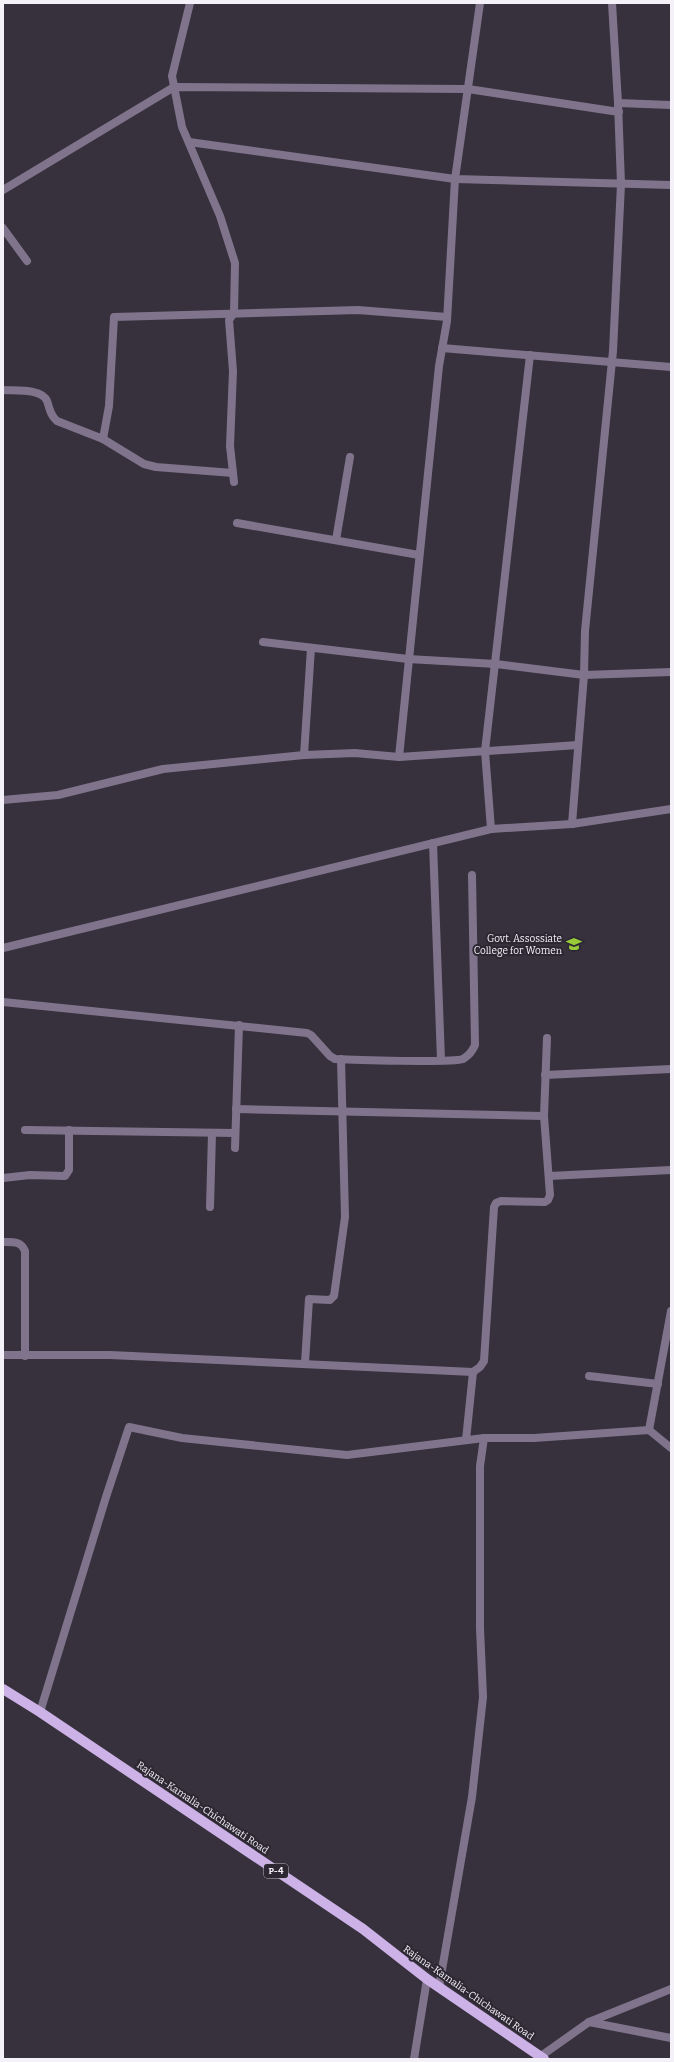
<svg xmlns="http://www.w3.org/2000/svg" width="674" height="2062" viewBox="0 0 674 2062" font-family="Bitter,serif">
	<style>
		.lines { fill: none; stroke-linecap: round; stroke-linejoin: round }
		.minor { stroke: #80748d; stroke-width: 8 }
		.tertiary { stroke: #80748d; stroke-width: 8 }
		.primary { stroke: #ccb2e6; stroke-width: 10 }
		.labels { text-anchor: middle; stroke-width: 4; stroke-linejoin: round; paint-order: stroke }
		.shield { fill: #2c2732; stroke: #b8b4bd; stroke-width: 1 }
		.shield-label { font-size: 9px; font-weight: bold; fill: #f4f1f8 }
		.poi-label { font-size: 10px; fill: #f4f1f8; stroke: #2c2732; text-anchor: end }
		.street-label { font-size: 10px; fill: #f4f1f8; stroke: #2c2732 }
	</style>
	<rect width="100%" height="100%" fill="#36313c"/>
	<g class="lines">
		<g class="minor">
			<path d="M 190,3 L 172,76 L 182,127 L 220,216 L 235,263 L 234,313 L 229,320 L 233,371 L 230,446 L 234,482"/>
			<path d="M 618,103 L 671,105"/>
			<path d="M 189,142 L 455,179 L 671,185"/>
			<path d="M 3,190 L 174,87 L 468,89 L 619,112"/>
			<path d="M 3,228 L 27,261"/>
			<path d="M 442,348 L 671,367"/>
			<path d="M 3,390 C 15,391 42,388 47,401 C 50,409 50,415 57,421 L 103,439 L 144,464 L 156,467 L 233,473"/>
			<path d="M 103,439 L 109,406 L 114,317 L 358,310 L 447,317"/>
			<path d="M 237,523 L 419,555"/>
			<path d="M 336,540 L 350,457"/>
			<path d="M 263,642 L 408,659 L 496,664 L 584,675 L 671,672"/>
			<path d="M 304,755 L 311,648"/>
			<path d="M 399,757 L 439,366 L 447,321 L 455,179 L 480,3"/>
			<path d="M 3,800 L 58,795 L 163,769 L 304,755 L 355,753 L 399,757 L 578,745"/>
			<path d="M 572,824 L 584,675 L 585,631 L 613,351 L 621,184 L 618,103 L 612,3"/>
			<path d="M 491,829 L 485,751 L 530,355"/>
			<path d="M 433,843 L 441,1060"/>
			<path d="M 3,948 L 491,829 L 572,824 L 671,809"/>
			<path d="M 3,1002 L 307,1033 L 311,1035 L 330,1056 L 335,1059 C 352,1060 452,1063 463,1059 C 468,1056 473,1050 475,1045 L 472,875"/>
			<path d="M 545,1075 L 671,1069"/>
			<path d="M 236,1109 L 544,1116"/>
			<path d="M 25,1130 L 235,1133"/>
			<path d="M 235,1148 L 239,1025"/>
			<path d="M 549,1176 L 671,1170"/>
			<path d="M 3,1178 L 30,1175 L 65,1176 L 69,1170 L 69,1130"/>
			<path d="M 210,1207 L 212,1133"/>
			<path d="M 3,1242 C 13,1242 21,1241 25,1251 L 25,1356"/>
			<path d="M 3,1355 L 110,1355 L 473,1372 L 480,1367 L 484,1361 L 494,1207 L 496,1203 L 501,1201 L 545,1202 L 548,1200 L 550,1195 L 544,1116 L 547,1038"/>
			<path d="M 305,1363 L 309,1299 L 330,1300 L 334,1296 L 345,1217 L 341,1059"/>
			<path d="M 589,1376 L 658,1384"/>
			<path d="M 649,1430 L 671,1311"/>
			<path d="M 466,1440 L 473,1372"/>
			<path d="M 40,1712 L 106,1497 L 129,1427 L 182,1438 L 347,1455 L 484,1438 L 534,1438 L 649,1430 L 671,1448"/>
			<path d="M 439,1987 L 472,1797 L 483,1697 L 480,1628 L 480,1466 L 484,1438"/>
			<path d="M 589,2022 L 671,2038"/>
			<path d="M 541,2056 L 589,2022 L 671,1989"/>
		</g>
		<path class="tertiary" d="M 414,2059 L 427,1979"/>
		<path class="primary" d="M 3,1689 L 40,1712 L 363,1929 L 427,1979 L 544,2059"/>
	</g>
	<defs>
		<symbol id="university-bare" viewBox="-9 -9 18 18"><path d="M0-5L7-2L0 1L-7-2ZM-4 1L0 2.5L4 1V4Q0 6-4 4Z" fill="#98cb37" stroke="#2c2732" stroke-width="2.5" paint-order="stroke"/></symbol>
	</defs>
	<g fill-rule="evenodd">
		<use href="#university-bare" x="563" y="933" width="22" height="22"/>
	</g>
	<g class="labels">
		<rect class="shield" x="264" y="1864" width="24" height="14" rx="3"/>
		<g class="shield-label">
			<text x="276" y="1874">P-4</text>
		</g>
		<g class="poi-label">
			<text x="562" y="942">Govt. Assossiate<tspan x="562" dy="12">College for Women</tspan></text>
		</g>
		<g class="street-label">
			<text transform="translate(203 1807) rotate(34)" y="4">Rajana-Kamalia-Chichawati Road</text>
			<text transform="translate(469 1992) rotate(35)" y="4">Rajana-Kamalia-Chichawati Road</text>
		</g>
	</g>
	<rect width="674" height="2062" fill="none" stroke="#f4f1f8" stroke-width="8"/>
</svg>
